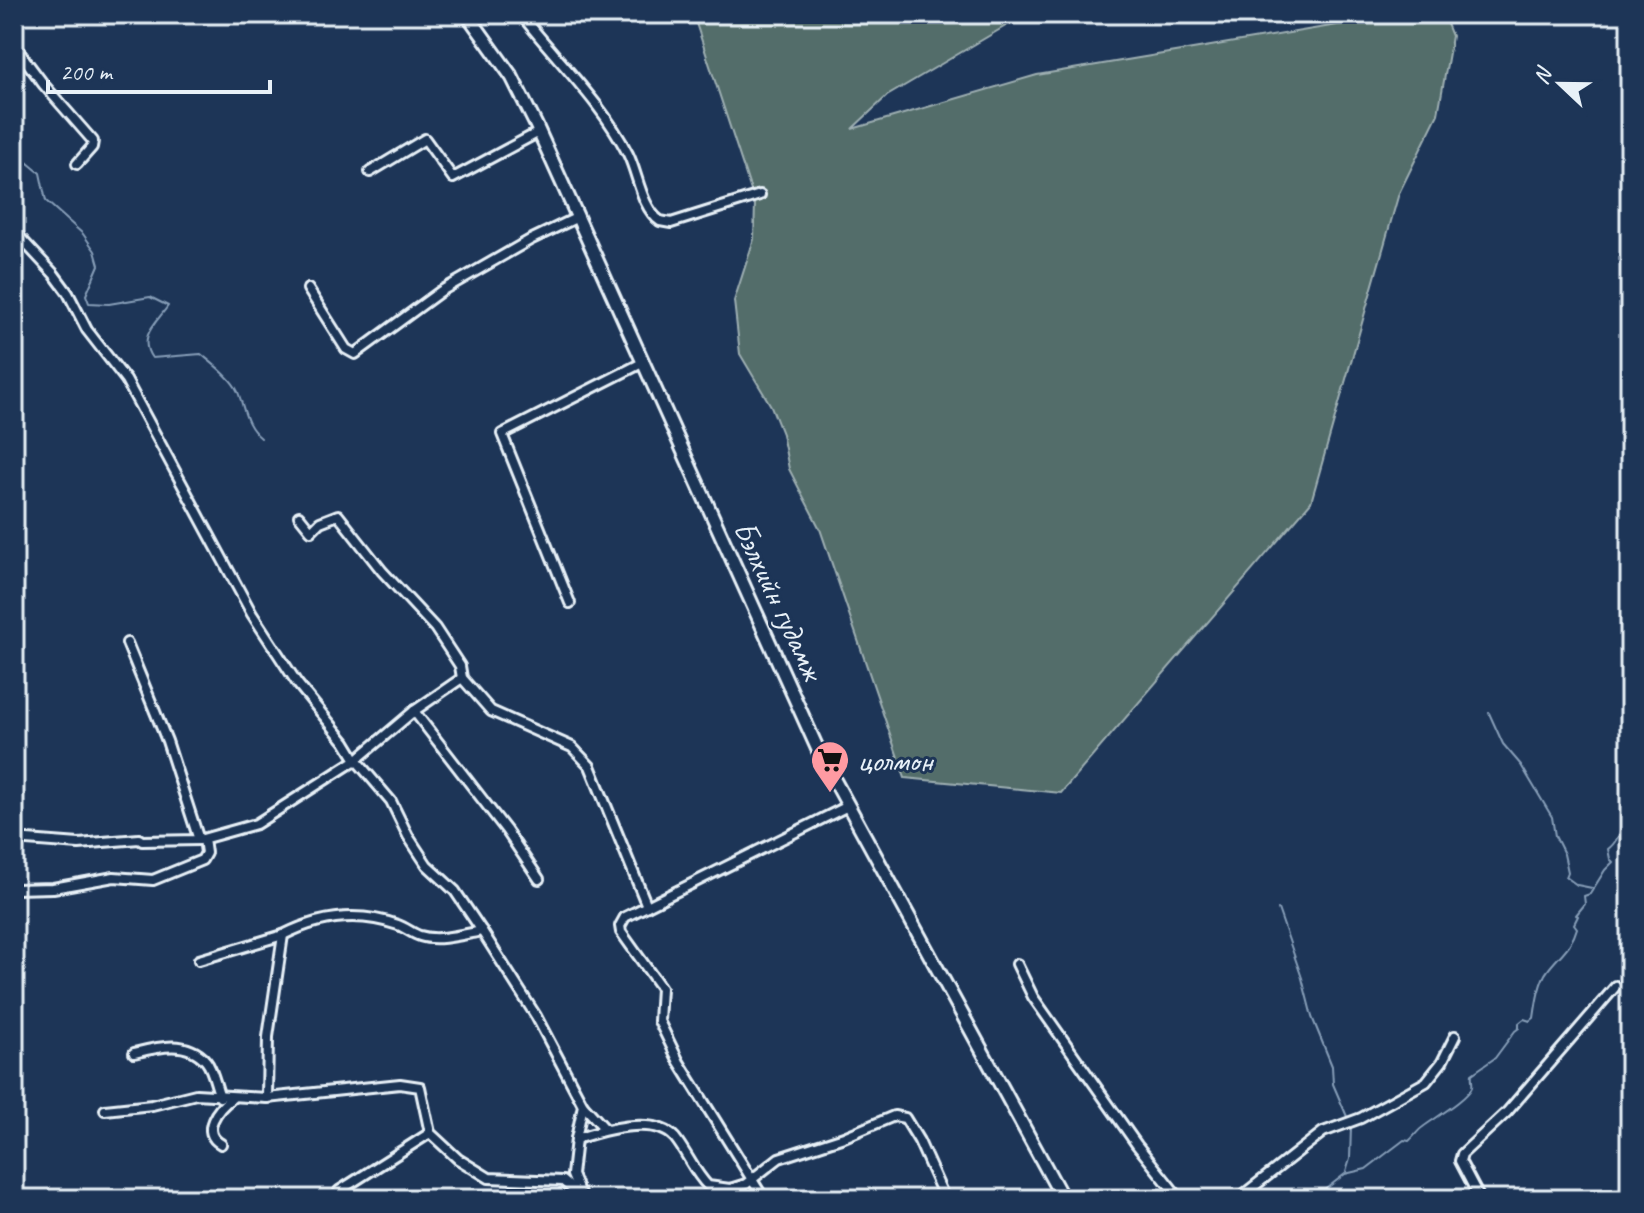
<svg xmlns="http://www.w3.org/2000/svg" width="1644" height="1213" viewBox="0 0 1644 1213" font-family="Caveat,sans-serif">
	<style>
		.green { fill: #536d6b; stroke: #9eafb2; stroke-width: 2 }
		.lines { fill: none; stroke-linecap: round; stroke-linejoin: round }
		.stream { stroke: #879eb8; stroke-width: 2 }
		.street-casing { stroke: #e8f1f8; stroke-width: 14 }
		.secondary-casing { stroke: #e8f1f8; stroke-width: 17 }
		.street { stroke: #1d3557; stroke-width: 8 }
		.secondary { stroke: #1d3557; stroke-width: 11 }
		.labels { text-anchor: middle; stroke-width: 6; stroke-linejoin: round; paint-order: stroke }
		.street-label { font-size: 32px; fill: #e8f1f8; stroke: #1d3557 }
		.poi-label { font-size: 32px; fill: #e8f1f8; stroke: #1d3557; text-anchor: start }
	</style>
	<rect width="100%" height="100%" fill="#1d3557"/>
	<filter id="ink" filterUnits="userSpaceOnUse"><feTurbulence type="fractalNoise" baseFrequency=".0125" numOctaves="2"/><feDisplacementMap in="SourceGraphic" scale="16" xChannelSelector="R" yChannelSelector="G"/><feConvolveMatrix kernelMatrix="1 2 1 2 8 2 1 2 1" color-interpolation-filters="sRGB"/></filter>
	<g filter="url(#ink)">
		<path class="green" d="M 693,14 L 1026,14 L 887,96 L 852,129 L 1037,75 L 1349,23 L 1378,14 L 1443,14 L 1452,36 L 1438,114 L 1399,193 L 1311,502 L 1061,793 L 905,778 L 820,529 L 789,469 L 782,434 L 771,406 L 740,354 L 734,301 L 754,239 L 755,203 Z"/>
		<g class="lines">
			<g class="stream">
				<path d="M 14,155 L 22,158 L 40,173 L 46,201 L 83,234 L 95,251 L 99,265 L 86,295 L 89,303 L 109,304 L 150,297 L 168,306 C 156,323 137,337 152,358 L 201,354 C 213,364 232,378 238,392 C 245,410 245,425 261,438"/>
				<path d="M 1489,713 L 1503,744 L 1521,765 L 1552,817 L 1555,836 L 1564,854 L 1568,872 L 1566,877 L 1577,885 L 1592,888"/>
				<path d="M 1278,909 L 1302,978 L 1312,1017 L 1332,1066 L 1333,1084 L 1348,1119"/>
				<path d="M 1346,1172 L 1350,1159 L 1351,1127"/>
				<path d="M 1313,1199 L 1345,1174 L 1366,1169 L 1404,1140 L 1409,1141 C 1414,1137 1418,1130 1423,1127 C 1433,1119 1468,1099 1472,1087 C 1473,1083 1471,1078 1472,1074 L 1495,1058 L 1515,1031 L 1519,1028 L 1519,1023 L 1524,1019 L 1530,1021 L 1534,1018 C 1536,1004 1539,981 1548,970 C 1559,955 1572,947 1577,928 L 1574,924 L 1578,916 L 1576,915 L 1585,904 L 1584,896 L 1590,894 L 1605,870 L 1613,862 L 1610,859 L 1608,849 C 1615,844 1621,833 1622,825 L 1630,816 L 1630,791"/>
			</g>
			<defs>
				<g id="street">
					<path d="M 521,14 C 557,61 601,101 628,154 C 638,174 641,207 660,221 L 671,223 L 760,195"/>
					<path d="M 14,45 L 44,85 L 93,141 L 92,147 L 77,164"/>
					<path d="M 370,172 L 425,139 L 453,178 L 539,132"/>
					<path d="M 14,231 L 54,274 L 68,293 L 87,330 L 126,380 L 252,614 L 297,683 L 345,742 L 356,760 L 391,801 L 408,836 L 427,865 L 455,891 L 482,931 L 536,1016 L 583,1105 L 576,1139 L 572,1175 L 582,1199"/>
					<path d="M 308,289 L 346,349 L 355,354 L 441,291 L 530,240 L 576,218"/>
					<path d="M 299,516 L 311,531 L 320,522 L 338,515 L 382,571 L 435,628 L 460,666 L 462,678 L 491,711 L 572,747 L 590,766 L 647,906"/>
					<path d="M 570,603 L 502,434 L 644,362"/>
					<path d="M 127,643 L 167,741 L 199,840"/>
					<path d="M 414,711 L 506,830 L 539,879"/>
					<path d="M 14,839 L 79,844 L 139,839 L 142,841 L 199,840 L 256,824 L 356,760 L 414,711 L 462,678"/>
					<path d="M 14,889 L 53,888 L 114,877 L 153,880 L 202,860 L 206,853 L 204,839"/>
					<path d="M 199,960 L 283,935 C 320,916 359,911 398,925 C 406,928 413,934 420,936 C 438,942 465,934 482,931"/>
					<path d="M 1017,964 L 1033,997 L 1137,1145 L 1180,1199"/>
					<path d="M 134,1053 C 158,1047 187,1039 206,1061 C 213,1069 216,1087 220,1097"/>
					<path d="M 267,1098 L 268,1037 L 283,935"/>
					<path d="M 583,1105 L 605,1129"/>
					<path d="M 105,1110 L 152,1105 L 196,1094 L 267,1098 L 400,1084 L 420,1087 L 430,1133 L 458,1159 L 489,1178 L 563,1181 L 580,1196"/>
					<path d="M 576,1139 C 600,1131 654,1114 675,1138 C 687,1153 694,1172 708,1186 L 730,1189 L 746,1184 L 779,1158 L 844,1137 L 894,1116 L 905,1118 L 919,1141 L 945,1199"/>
					<path d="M 221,1144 C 199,1132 218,1108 232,1098"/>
					<path d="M 339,1191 L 430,1133"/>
					<path d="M 764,1199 L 679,1062 L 659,1021 L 661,988 L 621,932 L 620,926 L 625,917 L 848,806"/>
					<path d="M 1238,1199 L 1323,1132 L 1361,1118 L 1426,1082 L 1442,1062 L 1455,1036"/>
					<path d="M 1480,1199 L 1460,1161 L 1462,1154 L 1507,1112 L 1616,986"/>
					<path d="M 1624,1199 L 1630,1195"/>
				</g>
				<path id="secondary" d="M 467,14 L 512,77 L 536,125 L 819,752 L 1063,1199"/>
			</defs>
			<use href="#street" class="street-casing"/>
			<use href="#secondary" class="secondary-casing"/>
			<use href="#street" class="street"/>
			<use href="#secondary" class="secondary"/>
		</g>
	</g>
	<defs>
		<symbol id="supermarket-pin" viewBox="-11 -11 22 30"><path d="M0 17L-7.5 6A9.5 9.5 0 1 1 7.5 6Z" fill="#ff9aa2" stroke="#1d3557"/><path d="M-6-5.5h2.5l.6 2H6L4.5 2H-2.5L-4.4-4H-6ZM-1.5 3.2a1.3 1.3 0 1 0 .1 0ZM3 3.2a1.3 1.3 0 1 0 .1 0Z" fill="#111"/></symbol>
	</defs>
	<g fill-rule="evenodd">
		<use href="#supermarket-pin" x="808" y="738" width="44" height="60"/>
	</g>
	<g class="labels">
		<g class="street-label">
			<text transform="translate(779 600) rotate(65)" y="11">Бэлхийн гудамж</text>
		</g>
		<g class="poi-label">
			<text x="858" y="771">цолмон</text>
		</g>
	</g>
	<rect width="1644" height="1213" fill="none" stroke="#1d3557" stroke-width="48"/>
	<rect x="24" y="24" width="1596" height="1165" fill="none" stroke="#e8f1f8" stroke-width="3" filter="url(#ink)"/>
	<g transform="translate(1560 84) rotate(292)" stroke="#1d3557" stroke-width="6" paint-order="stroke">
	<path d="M0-6L14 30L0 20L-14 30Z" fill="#e8f1f8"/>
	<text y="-12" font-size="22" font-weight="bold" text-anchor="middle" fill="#e8f1f8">N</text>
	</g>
	<path d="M48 80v12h222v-12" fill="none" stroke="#e8f1f8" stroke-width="4"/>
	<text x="60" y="80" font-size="24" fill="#e8f1f8" stroke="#1d3557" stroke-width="6" paint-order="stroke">200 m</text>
</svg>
